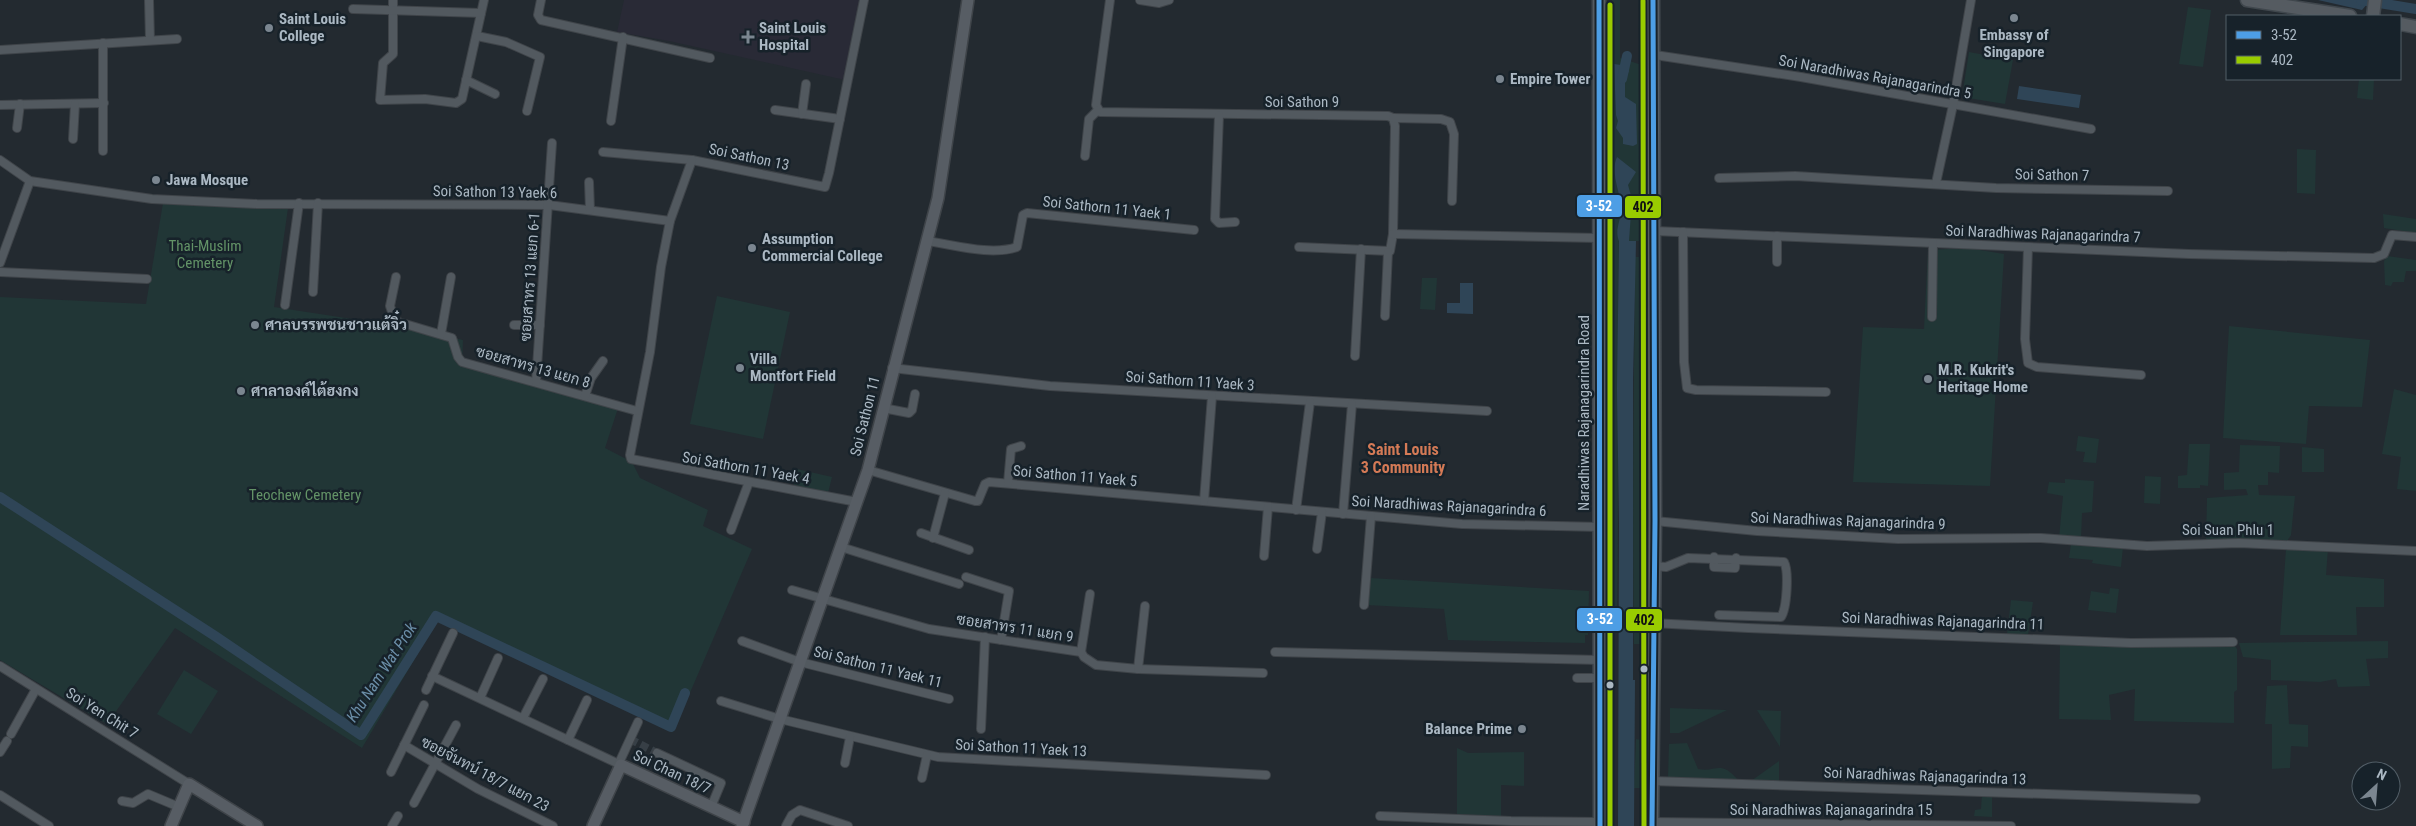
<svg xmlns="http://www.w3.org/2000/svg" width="2416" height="826" viewBox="0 0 2416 826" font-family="'Roboto Condensed',Sarabun,sans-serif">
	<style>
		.medical { fill: #292a36 }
		.green { fill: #213636 }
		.water { fill: #2f4557 }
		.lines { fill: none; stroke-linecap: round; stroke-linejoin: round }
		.canal { stroke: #2f4557; stroke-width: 10 }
		.street-tunnel { stroke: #373f46; stroke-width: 8; stroke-dasharray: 8 4; stroke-linecap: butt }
		.street-casing { stroke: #3f4449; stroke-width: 10 }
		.secondary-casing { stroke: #3f4449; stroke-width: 14 }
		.primary-casing { stroke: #40474d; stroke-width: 15 }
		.street { stroke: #52595f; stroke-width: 8 }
		.secondary { stroke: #575d64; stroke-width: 11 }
		.primary { stroke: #555b61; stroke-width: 12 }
		.bus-1-casing { stroke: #17222a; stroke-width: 9 }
		.bus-2-casing { stroke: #17222a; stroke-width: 9 }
		.bus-1 { stroke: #4d9ee5; stroke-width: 5 }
		.bus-2 { stroke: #9c0; stroke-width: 5 }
		.poi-dot { fill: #7b8690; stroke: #17222a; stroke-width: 2 }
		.bus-dot { fill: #abb8c3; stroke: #17222a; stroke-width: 2 }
		.labels { text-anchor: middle; stroke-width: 5; stroke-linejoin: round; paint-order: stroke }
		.poi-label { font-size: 15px; font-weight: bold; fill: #abb8c3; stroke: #17222a; text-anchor: start }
		.street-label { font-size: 15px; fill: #abb8c3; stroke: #17222a }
		.park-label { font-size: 15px; fill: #639367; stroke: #17222a }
		.neighbourhood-label { font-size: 16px; font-weight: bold; fill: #d47a56; stroke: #17222a }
		.water-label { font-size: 16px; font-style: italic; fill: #6b8ea8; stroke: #17222a }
		.line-badge { stroke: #17222a; stroke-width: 2 }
		.badge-label { font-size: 14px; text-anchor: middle; font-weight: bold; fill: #fff }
		.pale-badge-label { font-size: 14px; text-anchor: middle; font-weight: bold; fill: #111 }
	</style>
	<rect width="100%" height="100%" fill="#232a30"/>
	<path class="medical" d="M 624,0 L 860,0 L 845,80 L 669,41 L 617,32 Z"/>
	<g class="green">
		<path d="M 1612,0 L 1620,0 L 1620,58 L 1642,65 L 1642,241 L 1619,241 C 1617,370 1619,498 1617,627 L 1612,627 L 1614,525 Z"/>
		<path d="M 2188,7 L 2211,10 L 2203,67 L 2179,64 Z"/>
		<path d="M 1969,52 L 2013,60 L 2005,104 L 1962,97 Z"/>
		<path d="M 2359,79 L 2374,79 L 2373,100 L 2357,98 Z"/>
		<path d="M 2297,149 L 2316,150 L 2315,194 L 2297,193 Z"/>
		<path d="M 163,203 L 288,208 L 274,307 L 398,326 L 463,340 L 462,365 L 618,408 L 605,448 L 632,462 L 640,478 L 708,510 L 703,526 L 752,549 L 673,732 L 437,621 L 362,748 L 175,628 L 107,724 L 0,660 L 0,297 L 146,304 Z"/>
		<path d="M 2383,214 L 2416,219 L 2416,233 L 2384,228 Z"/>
		<path d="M 1968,248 L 2004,254 L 1990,486 L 1853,482 L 1863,327 L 1924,329 L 1928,250 Z"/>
		<path d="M 2387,256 L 2416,260 L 2416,271 L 2406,271 L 2404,282 L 2393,282 L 2391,286 L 2385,285 L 2384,261 Z"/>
		<path d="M 1635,257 L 1640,257 L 1641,644 L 1634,644 C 1632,515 1634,386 1635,257 Z"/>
		<path d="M 1422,278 L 1437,278 L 1435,310 L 1420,309 Z"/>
		<path d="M 717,296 L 790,312 L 763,439 L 690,424 Z"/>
		<path d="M 2229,326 L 2370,340 L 2362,407 L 2309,406 L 2306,444 L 2223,438 Z"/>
		<path d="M 2394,389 L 2416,395 L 2416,491 L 2397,489 L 2401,457 L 2382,454 Z"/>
		<path d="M 2078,436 L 2099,439 L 2096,463 L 2083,462 L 2085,452 L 2076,451 Z"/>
		<path d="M 2189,444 L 2210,444 L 2208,486 L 2200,485 L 2200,488 L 2178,488 L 2178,476 L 2187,475 Z"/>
		<path d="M 2240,445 L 2280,446 L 2279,473 L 2268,472 L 2268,485 L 2258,485 L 2259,495 L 2295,496 L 2291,535 L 2287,541 L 2206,541 L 2207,498 L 2248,495 L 2246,489 L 2224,490 L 2224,473 L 2239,472 Z"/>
		<path d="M 2302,447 L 2324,449 L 2324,472 L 2302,472 Z"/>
		<path d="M 797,469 L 832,477 L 828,493 L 794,485 Z"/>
		<path d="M 2145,476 L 2161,477 L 2160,504 L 2144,503 Z"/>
		<path d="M 2065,479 L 2094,481 L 2092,512 L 2082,513 L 2081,539 L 2059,538 L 2063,496 L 2047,493 L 2049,482 L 2065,483 Z"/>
		<path d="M 2071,544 L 2123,547 L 2121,567 L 2092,563 L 2093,560 L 2069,558 Z"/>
		<path d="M 2328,548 L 2326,575 L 2384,579 L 2384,607 L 2356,607 L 2357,635 L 2280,635 L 2286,549 Z"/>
		<path d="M 1370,578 L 1589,591 L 1588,635 L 1585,635 L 1585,643 L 1448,640 L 1444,609 L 1366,605 Z"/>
		<path d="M 2110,588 L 2119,589 L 2116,613 L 2088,610 L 2091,591 L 2109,594 Z"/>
		<path d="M 2011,600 L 2033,602 L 2028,635 L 2007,634 Z"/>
		<path d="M 2060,641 L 2234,645 L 2237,649 L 2237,690 L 2234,692 L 2234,723 L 2134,721 L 2135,689 L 2109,695 L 2111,720 L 2059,719 Z"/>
		<path d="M 2388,641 L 2388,658 L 2366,659 L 2370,686 L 2338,687 L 2336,679 L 2320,682 L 2271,680 L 2271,660 L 2243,657 L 2239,643 Z"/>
		<path d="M 184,670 L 218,691 L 191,734 L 157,714 Z"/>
		<path d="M 2287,685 L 2289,724 L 2308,725 L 2308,747 L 2291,746 L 2290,768 L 2272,769 L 2272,724 L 2265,724 L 2267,686 Z"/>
		<path d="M 1670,708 L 1727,710 L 1679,733 L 1670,733 Z"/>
		<path d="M 1757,710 L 1781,711 L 1780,747 Z"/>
		<path d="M 1636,739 L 1641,740 L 1642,788 L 1634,788 Z"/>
		<path d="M 1687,743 L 1698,769 C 1716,773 1720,759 1738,780 L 1668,778 L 1669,744 Z"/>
		<path d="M 1457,748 L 1468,753 L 1524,752 L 1524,786 L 1501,785 L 1501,816 L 1457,814 Z"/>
		<path d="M 1779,761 L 1779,781 L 1751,781 Z"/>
		<path d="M 1982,793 L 1992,793 L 1992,817 L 1974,816 L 1975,810 L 1981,809 Z"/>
	</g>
	<g class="water">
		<path d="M 2318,0 L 2366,0 L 2368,3 L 2362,10 Z"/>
		<path d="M 1614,64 L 1628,66 L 1629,71 L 1625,79 L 1625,97 L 1636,104 L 1637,144 L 1633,146 L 1623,144 L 1623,138 L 1616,128 L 1618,121 L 1616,115 Z"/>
		<path d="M 2019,86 L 2081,95 L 2079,108 L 2017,99 Z"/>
		<path d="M 1617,157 L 1636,172 L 1628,185 L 1632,199 L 1629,241 L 1636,241 L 1633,381 L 1633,680 L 1635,680 L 1634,826 L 1618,826 L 1619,524 L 1617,389 L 1619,241 C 1614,229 1622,219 1621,207 C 1620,191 1610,172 1617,157 Z"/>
		<path d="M 1460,283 L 1473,283 L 1473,314 L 1447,313 L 1447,303 L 1460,303 Z"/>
	</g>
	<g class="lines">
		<g class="canal">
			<path d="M 2361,0 L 2416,9"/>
			<path d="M 1622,79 L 1627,56"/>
			<path d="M 0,497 L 215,636 L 361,735 L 436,616 L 671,727 L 685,693"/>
		</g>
		<path class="street-tunnel" d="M 630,739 L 657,753"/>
		<defs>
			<g id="street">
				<path d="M 149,0 L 150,40"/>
				<path d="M 393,0 L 393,54 L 383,63 L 380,100 L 425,99 L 456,103 L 462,99 L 484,0"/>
				<path d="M 541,0 L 538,15 L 541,20 L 710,58"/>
				<path d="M 1110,0 L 1096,105 L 1100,112 L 1388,116 L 1393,118 L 1395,126 L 1393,234 L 1390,251 L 1299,247"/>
				<path d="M 1140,0 L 1159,3 L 1169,0"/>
				<path d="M 353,9 L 481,13"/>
				<path d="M 477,36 L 506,42 L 540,57 L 527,111"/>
				<path d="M 0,50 L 177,39"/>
				<path d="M 1655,55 L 1801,77 L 2091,129"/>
				<path d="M 466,80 L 495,94"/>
				<path d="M 0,105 L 104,103"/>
				<path d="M 775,110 L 840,119"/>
				<path d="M 802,114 L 806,84"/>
				<path d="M 1219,115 L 1215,219 L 1219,223 L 1235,222"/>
				<path d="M 1393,118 L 1441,119 L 1450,122 L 1454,134 L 1452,201"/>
				<path d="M 611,121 L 623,37"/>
				<path d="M 17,128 L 20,104"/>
				<path d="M 73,139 L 75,104"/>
				<path d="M 103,151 L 103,43"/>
				<path d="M 603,152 L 692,160 L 825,187 L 829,173 L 864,0"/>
				<path d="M 1085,156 L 1089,119 L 1097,111"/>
				<path d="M 0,160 L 30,181 L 152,199 L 257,204 L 549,205 L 670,221"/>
				<path d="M 692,160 L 670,221 L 661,267 L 650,352 L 630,455 L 631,459 L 857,502"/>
				<path d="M 1719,178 L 1795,176 L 1996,188 L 2168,191"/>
				<path d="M 589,182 L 590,210"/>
				<path d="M 1936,183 L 1953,105 L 1971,0"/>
				<path d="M 1655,231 L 2189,254 L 2374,258 L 2384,254 L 2392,235 L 2416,237"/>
				<path d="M 1683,232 L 1684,362 L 1687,388 L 1696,390 L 1826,392"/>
				<path d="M 1393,234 L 1599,238"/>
				<path d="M 927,241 C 955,245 991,256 1017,247 L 1023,215 L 1027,213 L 1194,230"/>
				<path d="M 2028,247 L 2025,339 L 2028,363 L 2037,367 L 2141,375"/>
				<path d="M 1777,262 L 1777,236"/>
				<path d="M 0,263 L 30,181"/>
				<path d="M 0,272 L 147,279"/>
				<path d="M 396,277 L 390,306 L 395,321 L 452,338 L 458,357 L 462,362 L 637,411"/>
				<path d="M 313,292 L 318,203"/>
				<path d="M 285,305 L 299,203"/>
				<path d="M 1385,316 L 1388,252"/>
				<path d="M 1932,317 L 1933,243"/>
				<path d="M 514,325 L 540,325"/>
				<path d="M 441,334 L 451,277"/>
				<path d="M 1355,356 L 1361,249"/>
				<path d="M 892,368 L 1050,386 L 1487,411"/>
				<path d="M 536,382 L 552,143"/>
				<path d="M 585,396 L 591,378 L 603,361"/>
				<path d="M 883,408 L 909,413 L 912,410 L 915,394"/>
				<path d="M 868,470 L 975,501 L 978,501 L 985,484 L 989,482 L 1462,524 L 1601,527"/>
				<path d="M 1008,483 L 1011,449 L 1021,446"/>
				<path d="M 1204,501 L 1212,396"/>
				<path d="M 1296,510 L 1310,402"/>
				<path d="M 1343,514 L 1352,404"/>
				<path d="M 1655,521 L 1757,531 L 1898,539 L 2041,538 L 2147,546 L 2239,543 L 2416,551"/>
				<path d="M 731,530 L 749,482"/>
				<path d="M 921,533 L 969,550"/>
				<path d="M 933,538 L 945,493"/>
				<path d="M 841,547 L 959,584"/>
				<path d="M 1317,549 L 1322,512"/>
				<path d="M 1264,556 L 1268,507"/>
				<path d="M 1714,557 L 1714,567 L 1735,568 L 1736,558"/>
				<path d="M 1653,566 L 1666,567 L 1688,558 L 1784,562 C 1789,571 1787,608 1781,617 L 1719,615"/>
				<path d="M 966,577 L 1009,591 L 1001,640"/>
				<path d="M 792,590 L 929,629 L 1081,652 L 1084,657 L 1096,665 L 1138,669 L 1263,673"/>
				<path d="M 1364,605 L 1371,516"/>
				<path d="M 1652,623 L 1748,628 L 2131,643 L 2233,642"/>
				<path d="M 742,641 L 800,662 L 949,699"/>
				<path d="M 1081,652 L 1090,594"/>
				<path d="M 1275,652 L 1600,660"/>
				<path d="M 0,666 L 189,784"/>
				<path d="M 1138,669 L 1145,606"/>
				<path d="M 432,676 L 621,765"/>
				<path d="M 1577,678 L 1600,678"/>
				<path d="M 426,690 L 453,633"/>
				<path d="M 480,698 L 498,658"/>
				<path d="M 721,701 L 780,719 L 938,757 L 1266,775"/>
				<path d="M 523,718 L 543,679"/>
				<path d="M 981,729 L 985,637"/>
				<path d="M 11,734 L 36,689"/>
				<path d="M 568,740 L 587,700"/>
				<path d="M 404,745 L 478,789 L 553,826"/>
				<path d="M 0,752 L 7,741"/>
				<path d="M 657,753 L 721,783 L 711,807"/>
				<path d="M 619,763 L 638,722"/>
				<path d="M 845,763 L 850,737"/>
				<path d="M 391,772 L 424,705"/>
				<path d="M 922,778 L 927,755"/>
				<path d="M 1652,781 L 2196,799"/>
				<path d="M 0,795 L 49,826"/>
				<path d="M 122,801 L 133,803 L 148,794 L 179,807"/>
				<path d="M 414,803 L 456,725"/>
				<path d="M 1380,816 L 1511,821 L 1600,822"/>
				<path d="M 1652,822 L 2011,826"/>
				<path d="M 392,826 L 398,816"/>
				<path d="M 786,826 L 792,815 L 800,810 L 848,826"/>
			</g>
			<g id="secondary">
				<path d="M 171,826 L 189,784 L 257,826"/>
				<path d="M 593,826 L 621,765 L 744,822"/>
				<path d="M 742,826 L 868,470 L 938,198 L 968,0"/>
			</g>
			<g id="primary">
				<path d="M 1599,0 L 1600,826"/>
				<path d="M 2247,0 L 2350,16"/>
				<path d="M 2373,16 L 2375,0"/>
				<path d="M 2400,24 L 2416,27"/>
				<path d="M 1652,826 L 1655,521 L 1653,0"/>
			</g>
		</defs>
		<use href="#street" class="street-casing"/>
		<use href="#secondary" class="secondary-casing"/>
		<use href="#primary" class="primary-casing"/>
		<use href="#street" class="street"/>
		<use href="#secondary" class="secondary"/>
		<use href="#primary" class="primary"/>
		<defs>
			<g id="bus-1">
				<path d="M 1599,0 L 1600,826"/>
				<path d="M 1652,826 L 1655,521 L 1653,0"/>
			</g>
			<g id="bus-2">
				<path d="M 1643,1 L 1644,826"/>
				<path d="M 1610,5 L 1610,826"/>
			</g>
		</defs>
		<use href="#bus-1" class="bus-1-casing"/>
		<use href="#bus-2" class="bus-2-casing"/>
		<use href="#bus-1" class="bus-1"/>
		<use href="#bus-2" class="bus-2"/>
	</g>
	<g class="poi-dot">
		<circle cx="2014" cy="18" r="5"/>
		<circle cx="269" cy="28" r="5"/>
		<path d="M745.5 29.5h5v5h5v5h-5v5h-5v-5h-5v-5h5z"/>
		<circle cx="1500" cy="79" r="5"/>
		<circle cx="156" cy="180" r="5"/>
		<circle cx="752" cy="248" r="5"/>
		<circle cx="255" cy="325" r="5"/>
		<circle cx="740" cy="368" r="5"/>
		<circle cx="1928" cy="379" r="5"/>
		<circle cx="241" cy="391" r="5"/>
		<circle cx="1522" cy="729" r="5"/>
	</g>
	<g class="bus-dot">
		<circle cx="1644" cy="669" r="4.5"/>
		<circle cx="1610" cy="685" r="4.5"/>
	</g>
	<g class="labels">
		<g class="poi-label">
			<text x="279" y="24">Saint Louis<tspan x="279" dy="17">College</tspan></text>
			<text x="759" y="33">Saint Louis<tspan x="759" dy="17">Hospital</tspan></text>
			<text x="2014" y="40" text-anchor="middle">Embassy of<tspan x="2014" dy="17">Singapore</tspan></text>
			<text x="1510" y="84">Empire Tower</text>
			<text x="166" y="185">Jawa Mosque</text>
			<text x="762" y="244">Assumption<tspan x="762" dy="17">Commercial College</tspan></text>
			<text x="265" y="330">ศาลบรรพชนชาวแต้จิ๋ว</text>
			<text x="750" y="364">Villa<tspan x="750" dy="17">Montfort Field</tspan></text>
			<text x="1938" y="375">M.R. Kukrit's<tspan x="1938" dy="17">Heritage Home</tspan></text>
			<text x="251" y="396">ศาลาองค์ไต้ฮงกง</text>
			<text x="1512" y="734" text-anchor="end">Balance Prime</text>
		</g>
		<g class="street-label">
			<text transform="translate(1875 77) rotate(10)" y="5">Soi Naradhiwas Rajanagarindra 5</text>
			<text x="1302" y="107">Soi Sathon 9</text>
			<text transform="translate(749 157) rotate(12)" y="5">Soi Sathon 13</text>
			<text transform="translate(2052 175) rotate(1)" y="5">Soi Sathon 7</text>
			<text transform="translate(495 192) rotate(1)" y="5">Soi Sathon 13 Yaek 6</text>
			<text transform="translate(1107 208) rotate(6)" y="5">Soi Sathorn 11 Yaek 1</text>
			<text transform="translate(2043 234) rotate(2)" y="5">Soi Naradhiwas Rajanagarindra 7</text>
			<text transform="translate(530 277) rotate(-86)" y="5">ซอยสาทร 13 แยก 6-1</text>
			<text transform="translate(533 367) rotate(16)" y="5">ซอยสาทร 13 แยก 8</text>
			<text transform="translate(1190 381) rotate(4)" y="5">Soi Sathorn 11 Yaek 3</text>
			<text transform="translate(1584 413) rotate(-90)" y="5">Naradhiwas Rajanagarindra Road</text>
			<text transform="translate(865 416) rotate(-76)" y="5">Soi Sathon 11</text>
			<text transform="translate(746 468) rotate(10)" y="5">Soi Sathorn 11 Yaek 4</text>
			<text transform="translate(1075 476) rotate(5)" y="5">Soi Sathon 11 Yaek 5</text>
			<text transform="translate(1449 506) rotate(3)" y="5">Soi Naradhiwas Rajanagarindra 6</text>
			<text transform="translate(1848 521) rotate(2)" y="5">Soi Naradhiwas Rajanagarindra 9</text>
			<text x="2228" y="535">Soi Suan Phlu 1</text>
			<text transform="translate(1943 621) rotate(2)" y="5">Soi Naradhiwas Rajanagarindra 11</text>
			<text transform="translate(1015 628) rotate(9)" y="5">ซอยสาทร 11 แยก 9</text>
			<text transform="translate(878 667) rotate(14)" y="5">Soi Sathon 11 Yaek 11</text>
			<text transform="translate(102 713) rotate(32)" y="5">Soi Yen Chit 7</text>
			<text transform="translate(1021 748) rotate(3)" y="5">Soi Sathon 11 Yaek 13</text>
			<text transform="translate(672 772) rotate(25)" y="5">Soi Chan 18/7</text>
			<text transform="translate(485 774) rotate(28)" y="5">ซอยจันทน์ 18/7 แยก 23</text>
			<text transform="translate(1925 776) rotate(2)" y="5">Soi Naradhiwas Rajanagarindra 13</text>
			<text x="1831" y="815">Soi Naradhiwas Rajanagarindra 15</text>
		</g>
		<g class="park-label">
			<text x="205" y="251">Thai-Muslim<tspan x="205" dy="17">Cemetery</tspan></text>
			<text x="305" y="500">Teochew Cemetery</text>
		</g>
		<g class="neighbourhood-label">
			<text x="1403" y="455">Saint Louis<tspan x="1403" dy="18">3 Community</tspan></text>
		</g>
		<g class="water-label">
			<text transform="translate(381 672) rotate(-57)" y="6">Khu Nam Wat Prok</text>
		</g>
	</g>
	<g class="line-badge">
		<rect x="1576" y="194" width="47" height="24" rx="5" fill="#4d9ee5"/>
		<rect x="1624" y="195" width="38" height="24" rx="5" fill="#9c0"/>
		<rect x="1576" y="607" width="47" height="25" rx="5" fill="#4d9ee5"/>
		<rect x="1625" y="608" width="38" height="24" rx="5" fill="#9c0"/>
	</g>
	<g class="badge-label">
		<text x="1599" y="211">3-52</text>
		<text x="1600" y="624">3-52</text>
	</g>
	<g class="pale-badge-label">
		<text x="1643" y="212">402</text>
		<text x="1644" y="625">402</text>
	</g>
	<rect x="2226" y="15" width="175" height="65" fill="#17222a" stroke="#525e67"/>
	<rect x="2236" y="31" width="25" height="8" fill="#4d9ee5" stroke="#525e67"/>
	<text x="2271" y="40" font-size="15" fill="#abb8c3">3-52</text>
	<rect x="2236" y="56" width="25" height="8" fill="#99cc00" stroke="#525e67"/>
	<text x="2271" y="65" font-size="15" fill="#abb8c3">402</text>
	<g transform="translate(2376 786) rotate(26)"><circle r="24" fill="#17222a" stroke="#525e67"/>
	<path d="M0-4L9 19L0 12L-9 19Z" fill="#7b8690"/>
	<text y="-8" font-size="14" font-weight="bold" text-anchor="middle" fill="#abb8c3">N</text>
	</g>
</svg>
